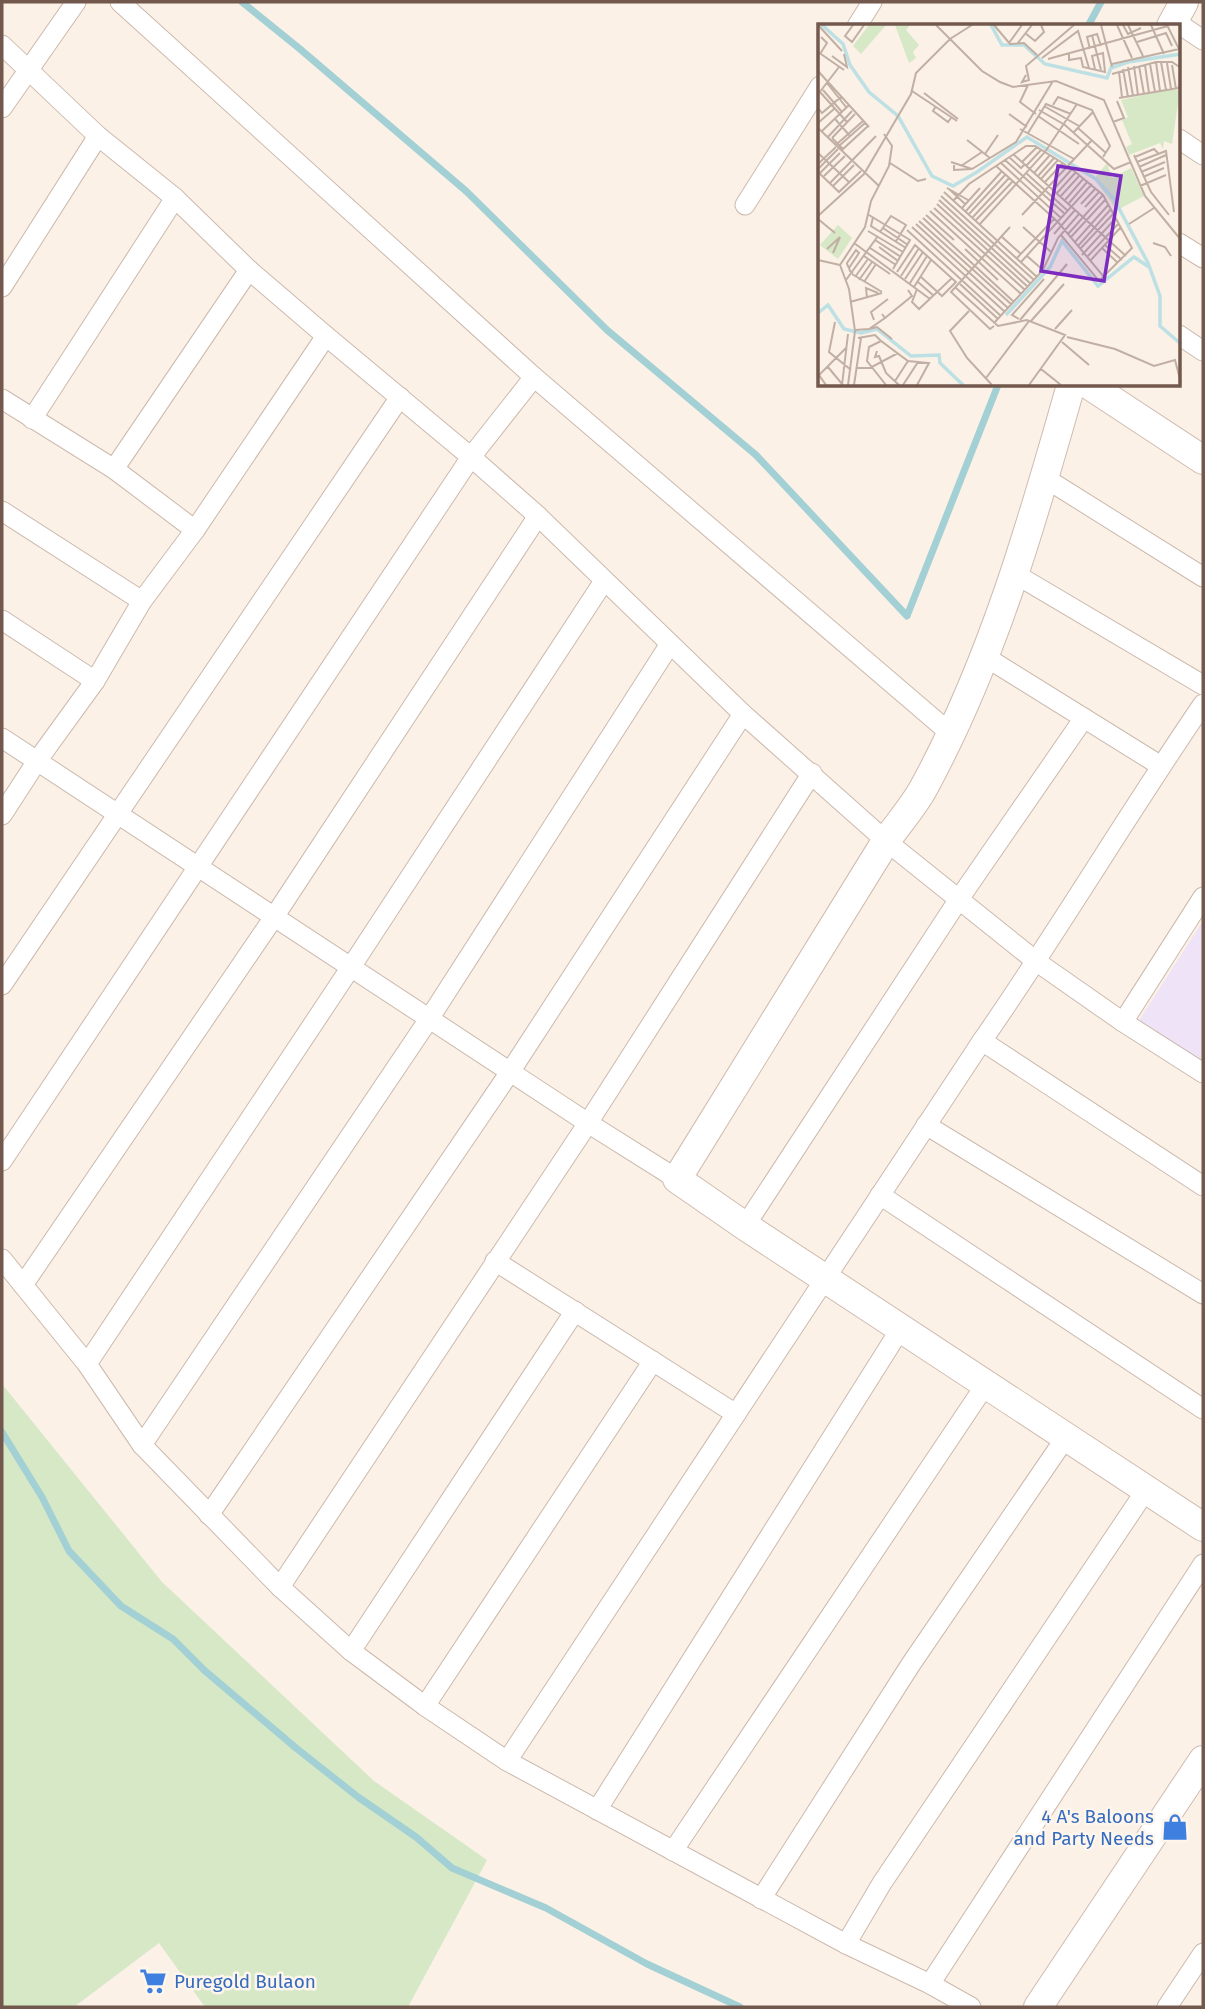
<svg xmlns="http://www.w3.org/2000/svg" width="1205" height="2009" viewBox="0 0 1205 2009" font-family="'Fira Sans',sans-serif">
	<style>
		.education { fill: #eee3f7 }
		.green { fill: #d6e8c6 }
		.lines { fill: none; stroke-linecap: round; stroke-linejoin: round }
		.stream { stroke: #a3d0d4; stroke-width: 7 }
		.street-casing { stroke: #ccb9ad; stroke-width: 21 }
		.secondary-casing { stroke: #d0bbae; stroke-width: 30 }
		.street { stroke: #fff; stroke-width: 19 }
		.secondary { stroke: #fff; stroke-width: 28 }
		.labels { text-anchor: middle; stroke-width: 5; stroke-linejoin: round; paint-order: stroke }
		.shop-label { font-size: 19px; fill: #366cbe; stroke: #fef6ed; text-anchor: end }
		.inset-river { fill: none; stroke: #bce0e3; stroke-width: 3.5 }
		.inset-road { fill: none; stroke: #c1afa4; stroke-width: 2 }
		.view { fill: #7b2cbf; fill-opacity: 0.15; stroke: #7b2cbf; stroke-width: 3.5 }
		.inset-edge { fill: none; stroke: #73584d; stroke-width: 3.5 }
	</style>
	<rect width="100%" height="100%" fill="#fbf1e7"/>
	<path class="education" d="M 1203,921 L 1203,1064 L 1138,1022 Z"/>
	<path class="green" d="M 2,1384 L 162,1582 L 374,1781 L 487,1860 L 408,2007 L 205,2007 L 159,1943 L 74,2007 L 2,2007 Z"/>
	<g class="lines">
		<g class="stream">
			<path d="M 242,2 L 300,49 L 466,191 L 607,330 L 756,455 L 907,616 L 998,385"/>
			<path d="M 1088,26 L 1101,2"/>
			<path d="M 2,1432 L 42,1497 L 69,1551 L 121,1606 L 173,1639 L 204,1670 L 296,1748 L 358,1797 L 416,1837 L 452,1868 L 546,1908 L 647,1964 L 740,2007"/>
		</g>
		<defs>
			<g id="street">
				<path d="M 120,2 L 534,377 L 950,733"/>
				<path d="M 1173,20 L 1203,40"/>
				<path d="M 857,26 L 872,2"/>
				<path d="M 2,45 L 98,136 L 175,198 L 249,270 L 326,336 L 471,457 L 538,516 L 743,714 L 886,841 L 1037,962 L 1123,1022 L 1203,1073"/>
				<path d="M 2,108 L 76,2"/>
				<path d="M 1179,139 L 1203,155"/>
				<path d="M 745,205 L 820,86"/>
				<path d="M 1179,243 L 1203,258"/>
				<path d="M 2,287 L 98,136"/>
				<path d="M 1179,335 L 1203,351"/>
				<path d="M 2,399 L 114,469 L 195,530"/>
				<path d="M 32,419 L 175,198"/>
				<path d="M 114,469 L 249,270"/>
				<path d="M 1045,478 L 1203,577"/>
				<path d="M 2,511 L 142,601"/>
				<path d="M 1015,574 L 1203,685"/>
				<path d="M 2,620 L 95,681"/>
				<path d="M 984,656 L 1161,766"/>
				<path d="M 2,738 L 588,1123 L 677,1179"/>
				<path d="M 2,815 L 37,761 L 95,681 L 142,601 L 195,530 L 326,336"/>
				<path d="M 2,985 L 400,397"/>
				<path d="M 1123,1022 L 1203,897"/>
				<path d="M 982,1041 L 1203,1186"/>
				<path d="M 926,1125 L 1203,1294"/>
				<path d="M 2,1161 L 471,457 L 534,377"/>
				<path d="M 880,1195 L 1203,1409"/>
				<path d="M 745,1226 L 959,899 L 1084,718"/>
				<path d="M 2,1259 L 87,1364 L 142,1445 L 280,1587 L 351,1651 L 425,1706 L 507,1761 L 846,1944 L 930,1984 L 971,2007"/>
				<path d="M 495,1261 L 736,1414"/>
				<path d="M 23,1285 L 274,917 L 538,516"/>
				<path d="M 87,1364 L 351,967 L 604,581"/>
				<path d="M 142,1445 L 429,1019 L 670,644"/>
				<path d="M 209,1515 L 510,1072 L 743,714"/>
				<path d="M 280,1587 L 588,1123 L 812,773"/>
				<path d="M 351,1651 L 575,1311"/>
				<path d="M 425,1706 L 653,1361"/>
				<path d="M 507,1761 L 982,1041 C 1059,930 1127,815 1203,704"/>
				<path d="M 597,1810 L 901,1328"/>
				<path d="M 673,1851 L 986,1384"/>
				<path d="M 761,1899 L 911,1664 L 1066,1437"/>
				<path d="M 846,1944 L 882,1883 L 1146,1490"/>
				<path d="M 930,1984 L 1203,1564"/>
				<path d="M 1167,2007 L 1203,1953"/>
			</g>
			<g id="secondary">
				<path d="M 1171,26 L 1184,2"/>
				<path d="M 1071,385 C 1032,523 992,663 923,789 C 913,807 898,824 886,841 L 677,1179 L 745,1226 L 1203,1527"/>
				<path d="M 1089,385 L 1203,460"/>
				<path d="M 1038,2007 L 1203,1760"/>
			</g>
		</defs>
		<use href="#street" class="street-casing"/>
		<use href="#secondary" class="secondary-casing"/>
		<use href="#street" class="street"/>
		<use href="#secondary" class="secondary"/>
	</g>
	<defs>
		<symbol id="shop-bare" viewBox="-9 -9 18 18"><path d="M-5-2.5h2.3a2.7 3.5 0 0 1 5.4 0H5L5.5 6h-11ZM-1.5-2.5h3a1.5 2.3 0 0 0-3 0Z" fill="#3f7fe0" stroke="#fef6ed" stroke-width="2.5" paint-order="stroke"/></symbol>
		<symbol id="supermarket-bare" viewBox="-9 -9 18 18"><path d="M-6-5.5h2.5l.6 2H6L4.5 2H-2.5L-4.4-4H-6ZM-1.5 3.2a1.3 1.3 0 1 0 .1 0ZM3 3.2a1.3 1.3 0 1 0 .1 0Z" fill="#3f7fe0" stroke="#fef6ed" stroke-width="2.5" paint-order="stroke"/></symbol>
	</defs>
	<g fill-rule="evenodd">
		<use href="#shop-bare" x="1156" y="1808" width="38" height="38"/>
		<use href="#supermarket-bare" x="134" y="1962" width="38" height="38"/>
	</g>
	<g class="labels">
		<g class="shop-label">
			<text x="1154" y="1823">4 A's Baloons<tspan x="1154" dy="22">and Party Needs</tspan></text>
			<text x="174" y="1988" text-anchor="start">Puregold Bulaon</text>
		</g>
	</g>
	<g transform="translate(818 24)">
		<rect width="362" height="362" fill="#fbf1e7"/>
		<path d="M 51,1 L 68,1 L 43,30 L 35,22 ZM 77,1 L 92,1 L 88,6 L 101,21 L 95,28 L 98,34 L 91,39 ZM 348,66 L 362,66 L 354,120 L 346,117 L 345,125 L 342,119 L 311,131 L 308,123 L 314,120 L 304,96 L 310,93 L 303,76 ZM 289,139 L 294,154 L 313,144 L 326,172 L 299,186 L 276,155 ZM 20,201 L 34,214 L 20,235 L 2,221 Z" fill="#d6e8c6"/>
		<path class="inset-river" d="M 4,1 L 25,20 L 32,41 L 51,68 L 80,92 L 114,152 L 135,162 L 159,148M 173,1 L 184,21 L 206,21 L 227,40 L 289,54 L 293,44 L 310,38 L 363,30M 159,148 L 209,113 L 278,155 L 296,175 L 330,239 L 342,272 L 342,302 L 363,320M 0,289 L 10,281 L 26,305 L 43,309 L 59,305 L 93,332 L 121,331 L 122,339 L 145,361M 188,291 L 232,243 L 244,217 L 280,262 L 316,233 L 331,243"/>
		<path class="inset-road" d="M 0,1 L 24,27M 35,1 L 27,12 L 34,18 L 46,1M 118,1 L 164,47 L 182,58 L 195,63 L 238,57 L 286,76 L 327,172 L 363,216M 176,1 L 192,20 L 206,19 L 219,31M 283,1 L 294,43M 299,1 L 314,34M 305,1 L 310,10 L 323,4M 310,1 L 325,32M 333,1 L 346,30M 207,9 L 217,17 L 226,8 L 223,1M 274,11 L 283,46M 319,18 L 348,9 L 354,22M 191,19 L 204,1M 199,20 L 214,1M 272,25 L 269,13 L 279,10 L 283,22M 0,28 L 26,46M 2,30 L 9,19 L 3,13M 251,30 L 251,36 L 263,34 L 265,43 L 287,48 L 285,29 L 274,32 L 277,45M 14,32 L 29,43 L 26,30M 224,34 L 260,7 L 271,44M 230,35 L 350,2M 338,38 L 342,67M 343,38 L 348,66M 349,39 L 353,65M 294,40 L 361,25 L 349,1M 332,40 L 337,68M 327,41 L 331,69M 354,41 L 358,65M 316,42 L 320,71M 321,42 L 326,70M 310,43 L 315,72M 305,45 L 310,73M 0,47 L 51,103M 301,48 L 304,73M 294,50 L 338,38 L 354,38 L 363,44M 208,51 L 204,58 L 211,56 L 208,42 L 256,1M 9,59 L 28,83M 210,61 L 202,78 L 218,90M 5,66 L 24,88M 94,67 L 139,97M 2,68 L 29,98M 1,69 L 21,43M 106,69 L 140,95M 301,74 L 360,64 L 363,60M 235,81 L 240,73 L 274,86 L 292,122 L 285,133M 118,82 L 115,87 L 130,98 L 133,94M 226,82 L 261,102M 0,84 L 4,89 L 24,72M 221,86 L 247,101 L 296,145 L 313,138M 191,90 L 209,103M 220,92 L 261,120M 17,95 L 32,112M 295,98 L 306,94 L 299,77M 0,99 L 16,85M 0,104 L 61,162M 260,104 L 288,129M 202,105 L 256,135M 3,108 L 31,81M 256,108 L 275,88M 210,109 L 228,80 L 253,90M 9,114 L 34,87M 14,114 L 25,125 L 50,102M 14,114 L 37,90M 149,116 L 172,134M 20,119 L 45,97M 22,121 L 47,99M 0,129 L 32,159M 167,130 L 180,111M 195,130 L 308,232M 316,131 L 333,168 L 351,191M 191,133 L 203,144 L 207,140M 317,133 L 336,125 L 340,129M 187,136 L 247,190M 133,138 L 154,145 L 198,118 L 235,57M 204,138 L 219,123M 319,138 L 348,127 L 356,188M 72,139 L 100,157 L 108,155M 183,139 L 243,194M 0,140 L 18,123M 136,141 L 136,146 L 153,145M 143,142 L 164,128M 178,142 L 240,198 L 286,253M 208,142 L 223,126M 321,143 L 348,131M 0,145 L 20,125M 0,148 L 21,168 L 43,147M 323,148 L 347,138M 2,149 L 22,129M 208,149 L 250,187M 216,149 L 232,131M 6,152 L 27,132M 220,152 L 236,134M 325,153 L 346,144M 223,155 L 240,136M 227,158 L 245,139M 12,159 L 58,112M 15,162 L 36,141M 322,162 L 348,151M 129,164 L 150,176M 131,165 L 147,180M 235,166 L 254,145M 126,168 L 219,253M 239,169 L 258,148M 123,172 L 216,256M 242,173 L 262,151M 121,176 L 213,260M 136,176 L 151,160 L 208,122 L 217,122 L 248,141M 247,176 L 266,154M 251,179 L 270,157M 119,180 L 210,263M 263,180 L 278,164M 267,183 L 282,167M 116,184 L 207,266M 144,184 L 162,164M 112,187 L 203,270M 148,187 L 184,147M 151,190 L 188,150M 51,191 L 92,216 L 75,245M 108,191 L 136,216M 204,191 L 274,116M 0,192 L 46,150 L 93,70 L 98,49 L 132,15 L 154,1M 55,193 L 53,202 L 88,224M 155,193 L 191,154M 105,194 L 196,278M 0,195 L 17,209M 158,196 L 195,157M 101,197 L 193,280M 98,200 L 190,284M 162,200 L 227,128 L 259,80M 311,200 L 336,184M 94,203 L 187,288M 205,203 L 233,228M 65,204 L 90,221M 89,206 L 183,292M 50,207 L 85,228M 62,208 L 73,192 L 88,201 L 78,217M 236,210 L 257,186M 250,210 L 285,171M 243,211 L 281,257 L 314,224 L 285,171 L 250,142M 184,213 L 203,230M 253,213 L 287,176M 57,216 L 83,233M 257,218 L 291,180M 36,219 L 112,275M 335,219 L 347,223 L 353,232M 287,221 L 304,236M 260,222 L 293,185M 61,223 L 80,237M 52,224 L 78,241M 284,224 L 300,239M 9,225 L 22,213 L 15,229M 147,225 L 180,256M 262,225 L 296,189M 264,231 L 298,194M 46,232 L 72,250M 209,232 L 225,246M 269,233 L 301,199M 198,235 L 236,195M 0,236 L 22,241M 272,237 L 303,203M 203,238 L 274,160M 22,241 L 47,203 L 53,177 L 71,142 L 74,122 L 66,110M 22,241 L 31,265 L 37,307 L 30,361M 31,244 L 41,229 L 38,226 L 29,239 L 29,240 L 31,244 L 32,247 L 35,249M 79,248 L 97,221 L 138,258 L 124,272 L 103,253M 34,250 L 64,268M 83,252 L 101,224M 37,253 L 50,235M 87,255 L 105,228M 28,256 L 60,212M 41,256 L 54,238M 46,258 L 58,240M 100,258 L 116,272M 92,259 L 109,232M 142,260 L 180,295M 96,263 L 113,236M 138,264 L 180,302 L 209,296 L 247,311 L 211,361M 99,265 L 94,278 L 101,285 L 134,254M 49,274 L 48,264 L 60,269M 32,278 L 64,269M 151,287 L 132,307 L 149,334 L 174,361M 67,294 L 94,272 L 90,266M 201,295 L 194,291 L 226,255M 56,296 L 53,288 L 70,275M 202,296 L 249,240M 213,297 L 246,260M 17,298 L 11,328 L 33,346M 176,299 L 225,246 L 240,214 L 261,190M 176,302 L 172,305 L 133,268 L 192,203M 51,305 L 59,303 L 74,315M 237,305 L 254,286M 37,306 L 51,305 L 67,294 L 64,290M 249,313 L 297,325 L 336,342 L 357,336 L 363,359M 40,314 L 57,311 L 63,317M 244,318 L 271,341M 59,327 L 57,333 L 61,332 L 68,349 L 81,361M 10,343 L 24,360M 39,344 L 52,344 L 80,329M 223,345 L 243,361M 168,354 L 211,297M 77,357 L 90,337M 8,361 L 1,351 L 28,324M 24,361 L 30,310M 36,361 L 43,314M 68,361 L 49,337 L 51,323 L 63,317 L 90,337 L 111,339 L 99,361M 85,361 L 100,338"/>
		<path class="view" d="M 240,142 L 303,152 L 286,257 L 223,247 Z"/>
		<rect width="362" height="362" class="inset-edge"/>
	</g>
	<rect width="1205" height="2009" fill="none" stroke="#73584d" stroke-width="7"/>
</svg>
